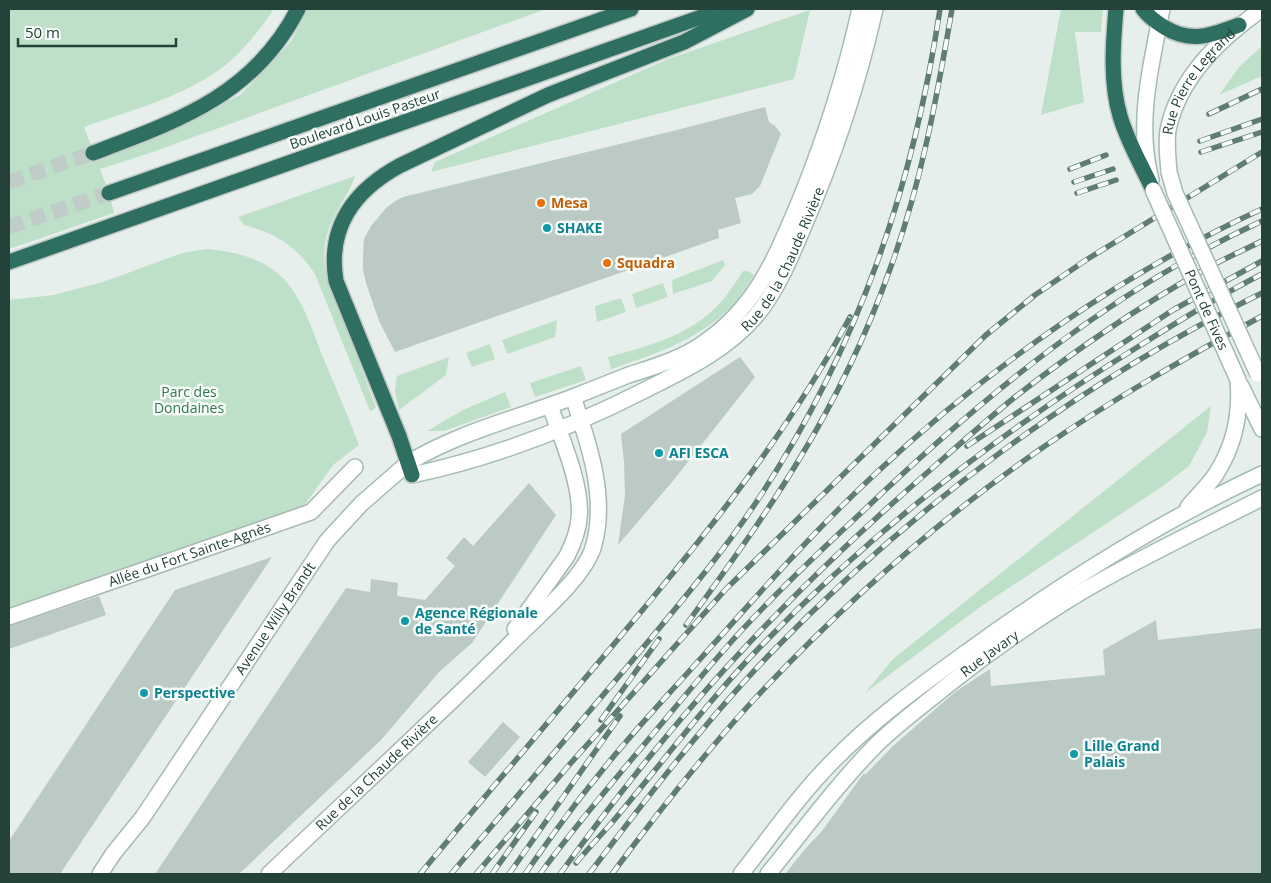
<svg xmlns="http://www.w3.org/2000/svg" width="1271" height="883" viewBox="0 0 1271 883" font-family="'Open Sans',sans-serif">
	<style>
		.green { fill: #bfe0c8 }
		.building { fill: #bbcac4 }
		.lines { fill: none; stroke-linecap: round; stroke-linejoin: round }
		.highway-tunnel { stroke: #bfccc8; stroke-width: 15; stroke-dasharray: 15 8; stroke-linecap: butt }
		.street-casing { stroke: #a8b8b2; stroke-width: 18 }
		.secondary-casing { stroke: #a4bbb3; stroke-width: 18 }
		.highway-casing { stroke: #c2cac8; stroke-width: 18 }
		.street { stroke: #fff; stroke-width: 15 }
		.secondary { stroke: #fff; stroke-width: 15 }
		.highway { stroke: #2f6f62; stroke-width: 15 }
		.rail-casing { stroke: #5f7d75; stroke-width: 5.5 }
		.rail { stroke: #f7fbf9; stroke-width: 4; stroke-dasharray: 11; stroke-linecap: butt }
		.secondary-bridge-casing { stroke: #a4bbb3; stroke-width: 18; stroke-linecap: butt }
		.secondary-bridge { stroke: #fff; stroke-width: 15 }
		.food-dot { fill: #e8710a; stroke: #f7fbf9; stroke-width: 2 }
		.culture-dot { fill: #0f9aa8; stroke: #f7fbf9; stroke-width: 2 }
		.labels { text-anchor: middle; stroke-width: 5; stroke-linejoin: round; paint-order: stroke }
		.street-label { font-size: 14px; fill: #24423a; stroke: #f7fbf9 }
		.food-label { font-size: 14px; font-weight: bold; fill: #c56008; stroke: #f7fbf9; text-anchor: start }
		.culture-label { font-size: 14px; font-weight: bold; fill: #0d838f; stroke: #f7fbf9; text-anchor: start }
		.park-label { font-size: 14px; fill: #2d7a4b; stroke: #f7fbf9 }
	</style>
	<rect width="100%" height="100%" fill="#e6efeb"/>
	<g class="green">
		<path d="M 9,9 L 274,9 C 260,29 246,48 227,64 C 187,96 132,110 84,127 L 97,161 L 156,137 L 240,95 L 268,67 L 292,40 L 306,9 L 546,9 L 147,154 L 100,169 L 109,193 L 114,213 L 9,249 Z"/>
		<path d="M 1061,9 L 1103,9 L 1101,32 L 1075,32 L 1084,102 L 1041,115 Z"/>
		<path d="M 810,10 L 794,79 L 431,172 L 435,162 L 668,59 Z"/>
		<path d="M 1262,46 L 1262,76 L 1219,95 L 1240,66 Z"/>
		<path d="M 355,176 C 352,187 346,195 341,204 C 328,226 322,243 325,268 L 376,408 L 370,411 L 315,274 C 295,245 277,234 244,225 L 238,217 Z"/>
		<path d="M 206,249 C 233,251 263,258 283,278 C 304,300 313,332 324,360 C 336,388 348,416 359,445 L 333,465 L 301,510 L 9,611 L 9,300 L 54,295 L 106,281 L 182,253 Z"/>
		<path d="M 723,260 L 725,265 L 712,281 L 673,294 L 672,280 Z"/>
		<path d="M 743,271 L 748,271 L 754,275 C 748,284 742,295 734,304 C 701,339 656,354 611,369 L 608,357 C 652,345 696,334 726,296 C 732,288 738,279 743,271 Z"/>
		<path d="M 663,283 L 668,297 L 636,308 L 632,294 Z"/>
		<path d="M 621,298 L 626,312 L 597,322 L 595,306 Z"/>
		<path d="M 557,320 L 555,337 L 507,354 L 502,340 Z"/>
		<path d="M 490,344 L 495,359 L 472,367 L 466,353 Z"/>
		<path d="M 449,357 L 446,375 L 399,410 L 395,391 L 397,376 Z"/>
		<path d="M 581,366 L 586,380 L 535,397 L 530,383 Z"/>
		<path d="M 505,392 L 511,407 L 444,431 L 427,431 L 463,410 Z"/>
		<path d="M 1211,406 L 1207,432 L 1189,466 L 1163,486 L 980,607 L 865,693 L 893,659 Z"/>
	</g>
	<g class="building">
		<path d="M 765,107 L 769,122 L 775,126 L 781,134 L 760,186 L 752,194 L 735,198 L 741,223 L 718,230 L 719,238 L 395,352 L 379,321 L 366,283 L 363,269 L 363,255 L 364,239 L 371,226 L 387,207 L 397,200 L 403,197 L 677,130 Z"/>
		<path d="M 740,357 L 755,377 L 672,482 L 618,545 L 625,495 L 624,462 L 621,434 Z"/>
		<path d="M 529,483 L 556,515 L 472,643 L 440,671 L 381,740 L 239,874 L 155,874 L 346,588 L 370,592 L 371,579 L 398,583 L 397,596 L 425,600 L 455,566 L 446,558 L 464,537 L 473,546 Z"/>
		<path d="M 272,557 L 60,874 L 9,874 L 9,841 L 175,590 Z"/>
		<path d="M 99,596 L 106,615 L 9,649 L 9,626 Z"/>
		<path d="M 1156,620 L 1158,640 L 1262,628 L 1262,874 L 785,874 L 806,848 L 822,831 L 864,773 L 865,775 L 893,746 L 955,692 L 990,669 L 991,686 L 1105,675 L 1103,650 Z"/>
		<path d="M 503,722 L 520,737 L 485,777 L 468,762 Z"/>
	</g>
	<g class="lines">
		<g class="highway-tunnel">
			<path d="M 9,182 L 93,153"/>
			<path d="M 9,227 L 109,193"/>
		</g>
		<defs>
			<g id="street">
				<path id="s1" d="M 9,617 L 311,512 L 355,467"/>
				<path d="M 515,629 L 567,556 C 573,544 578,532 579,519 C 583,487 561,437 550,406"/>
				<path id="s2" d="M 100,874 L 113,854 L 143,817 L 327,541 L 361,504 L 408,463"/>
				<path id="s3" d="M 269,874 C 352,795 436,718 517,637 C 540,614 583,578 593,548 C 608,499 589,444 573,397"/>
			</g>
			<g id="secondary">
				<path id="s4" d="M 1169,172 C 1168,158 1166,144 1168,130 C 1179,77 1220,39 1262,9"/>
				<path d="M 1151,180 C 1136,123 1151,65 1162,9"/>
				<path d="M 1241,386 L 1262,429"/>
				<path d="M 408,463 C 459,432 518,418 573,397 C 591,390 608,383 626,376 C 653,367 682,359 705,342 C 758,305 776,256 800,200 C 826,136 845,76 860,9"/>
				<path id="s5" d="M 412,475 C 493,458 575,426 649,388 C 687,369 726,350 755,317 C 777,291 790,259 803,228 C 834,157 858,84 875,9"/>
				<path d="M 1188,507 C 1197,496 1208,486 1216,474 C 1234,446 1241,413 1238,380"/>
				<path d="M 741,874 C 771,836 799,795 834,760 C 875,718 924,683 971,649 C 1064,582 1159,522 1262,474"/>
				<path id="s6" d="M 768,874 C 803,831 836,786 875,746 C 896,725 921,707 944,688 C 988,653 1033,621 1081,592 C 1139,558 1201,529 1262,498"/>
			</g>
			<g id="highway">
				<path d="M 1116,9 C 1113,44 1110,82 1120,116 C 1127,141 1142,166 1153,190"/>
				<path d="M 1143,9 C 1148,16 1156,22 1164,27 C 1191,44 1212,35 1239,25"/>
				<path d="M 93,153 C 178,121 254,95 298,9"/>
				<path d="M 109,193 L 631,9"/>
				<path d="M 9,262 L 704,16 L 732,9"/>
				<path d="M 412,475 L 399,436 L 336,281 C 327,227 354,191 399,166 L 548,95 L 684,42 L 747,9"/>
			</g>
		</defs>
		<use href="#street" class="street-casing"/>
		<use href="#secondary" class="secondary-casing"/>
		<use href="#highway" class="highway-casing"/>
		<use href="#street" class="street"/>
		<use href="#secondary" class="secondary"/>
		<use href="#highway" class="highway"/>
		<defs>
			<g id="rail">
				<path d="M 1209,114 L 1262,89"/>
				<path d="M 1200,141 L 1262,119"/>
				<path d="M 1201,152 L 1262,132"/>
				<path d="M 1070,169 L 1106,155"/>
				<path d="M 1074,182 L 1113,169"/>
				<path d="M 1077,193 L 1116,180"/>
				<path d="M 967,446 L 1173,310 L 1262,261"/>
				<path d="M 686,625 C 724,572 763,519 797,463 C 834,402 866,337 890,269 C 921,185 937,97 952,9"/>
				<path d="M 601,720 L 659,639"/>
				<path d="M 576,863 C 587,850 598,838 609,826 C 660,766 706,703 760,647 C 872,531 999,433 1136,348 C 1177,322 1219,296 1262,274"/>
				<path d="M 420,874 C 484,797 549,721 614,644 C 701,541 787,436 850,317"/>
				<path d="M 451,874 C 511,803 572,732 632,661 C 675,609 720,557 757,501 C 858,348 913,188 940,9"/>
				<path d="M 476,874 L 570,764 L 726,589 L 986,335 L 1035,295 L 1086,260 L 1262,152"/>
				<path d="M 492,874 L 536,812"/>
				<path d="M 509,874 L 620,716"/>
				<path d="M 525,874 C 548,841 571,808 597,777 C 632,732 672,691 710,648 C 763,589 815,530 873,476 C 985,370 1122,273 1262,209"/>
				<path d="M 540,874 C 572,830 607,789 642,747 C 675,708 707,668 741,631 C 779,590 820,551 861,513 C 981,398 1110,291 1262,221"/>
				<path d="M 560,874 C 602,816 646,759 693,705 C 763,624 840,549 921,478 C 952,451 983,423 1015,397 C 1074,351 1137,308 1202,271 C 1221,260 1242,251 1262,241"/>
				<path d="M 589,874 C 646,799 704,723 769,655 C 911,508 1079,383 1262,293"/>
				<path d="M 612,874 C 655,816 700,759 749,705 C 837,610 935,522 1042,448 C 1113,399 1187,357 1262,316"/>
			</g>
		</defs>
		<use href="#rail" class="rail-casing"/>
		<use href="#rail" class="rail"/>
		<defs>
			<g id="secondary-bridge">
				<path d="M 1169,172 L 1175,193 L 1258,374"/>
				<path id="s7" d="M 1153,190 L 1238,380"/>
			</g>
		</defs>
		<use href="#secondary-bridge" class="secondary-bridge-casing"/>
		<use href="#secondary-bridge" class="secondary-bridge"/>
	</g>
	<g class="food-dot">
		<circle cx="541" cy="203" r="5"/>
		<circle cx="607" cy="263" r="5"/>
	</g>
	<g class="culture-dot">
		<circle cx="547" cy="228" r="5"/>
		<circle cx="659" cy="453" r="5"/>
		<circle cx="405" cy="621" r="5"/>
		<circle cx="144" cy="693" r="5"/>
		<circle cx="1074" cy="754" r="5"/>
	</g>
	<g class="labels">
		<g class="street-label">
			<text dy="5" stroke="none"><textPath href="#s4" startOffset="100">Rue Pierre Legrand</textPath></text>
			<text transform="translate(365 119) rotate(-19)" y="5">Boulevard Louis Pasteur</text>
			<text dy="5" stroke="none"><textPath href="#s5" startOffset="446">Rue de la Chaude Rivière</textPath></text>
			<text dy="5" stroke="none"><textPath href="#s7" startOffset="131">Pont de Fives</textPath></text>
			<text dy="5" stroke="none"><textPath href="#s1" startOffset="191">Allée du Fort Sainte-Agnès</textPath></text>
			<text dy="5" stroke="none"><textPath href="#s2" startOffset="310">Avenue Willy Brandt</textPath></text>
			<text dy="5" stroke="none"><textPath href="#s6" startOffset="314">Rue Javary</textPath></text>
			<text dy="5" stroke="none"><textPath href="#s3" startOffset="148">Rue de la Chaude Rivière</textPath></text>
		</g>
		<g class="food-label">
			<text x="551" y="208">Mesa</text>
			<text x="617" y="268">Squadra</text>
		</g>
		<g class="culture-label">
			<text x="557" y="233">SHAKE</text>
			<text x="669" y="458">AFI ESCA</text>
			<text x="415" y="618">Agence Régionale<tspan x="415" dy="16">de Santé</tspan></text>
			<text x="154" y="698">Perspective</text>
			<text x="1084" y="751">Lille Grand<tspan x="1084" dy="16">Palais</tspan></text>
		</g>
		<g class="park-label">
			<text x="189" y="397">Parc des<tspan x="189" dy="16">Dondaines</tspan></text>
		</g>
	</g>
	<rect width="1271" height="883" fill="none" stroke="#24423a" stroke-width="20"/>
	<path d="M18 38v8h158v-8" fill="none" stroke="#24423a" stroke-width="2.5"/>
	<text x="25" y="38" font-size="15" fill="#24423a" stroke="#f7fbf9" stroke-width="4" paint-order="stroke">50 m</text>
</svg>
